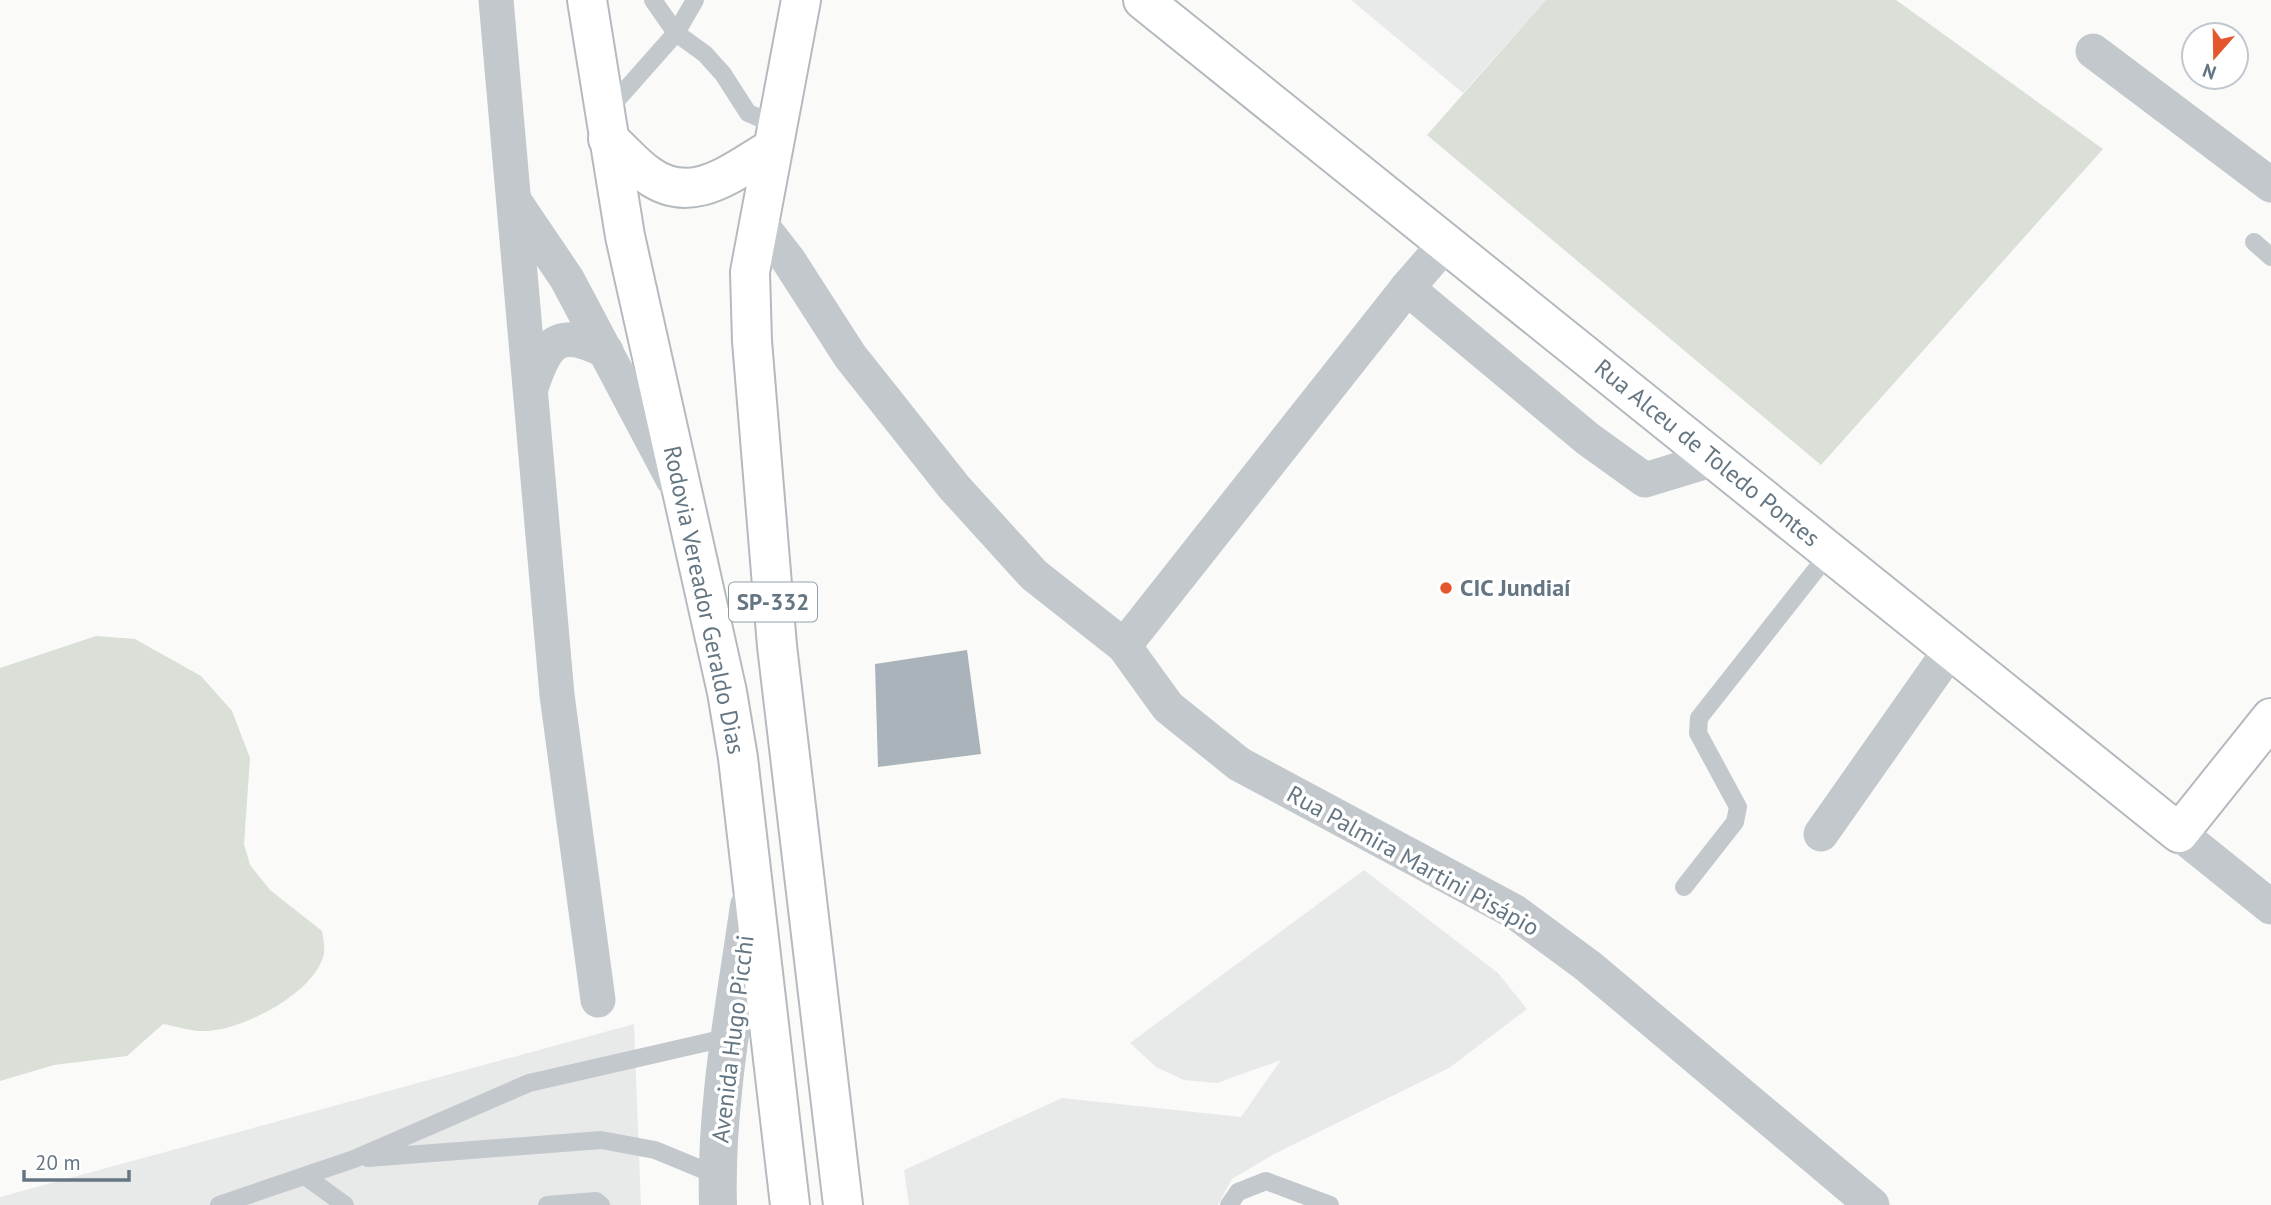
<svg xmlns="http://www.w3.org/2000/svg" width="2271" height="1205" viewBox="0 0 2271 1205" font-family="'PT Sans',sans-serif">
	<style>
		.built { fill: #e8e9e9 }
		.green { fill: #dadfd7 }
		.building { fill: #aab3b9 }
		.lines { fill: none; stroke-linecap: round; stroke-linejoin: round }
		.secondary-casing { stroke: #b3babf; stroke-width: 42 }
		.primary-casing { stroke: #b5babe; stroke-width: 42 }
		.service { stroke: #c3c8cc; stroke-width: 18 }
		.minor { stroke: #c3c8cc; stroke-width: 35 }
		.tertiary { stroke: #c3c8cc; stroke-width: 38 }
		.secondary { stroke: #fff; stroke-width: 38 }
		.primary { stroke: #fff; stroke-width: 38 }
		.poi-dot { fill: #e4572e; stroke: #fff; stroke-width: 2.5 }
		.labels { text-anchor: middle; stroke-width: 7; stroke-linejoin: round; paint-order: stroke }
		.shield { fill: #fff; stroke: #939fa8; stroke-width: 2 }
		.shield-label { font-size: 23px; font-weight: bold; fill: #657683 }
		.street-label { font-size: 24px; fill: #657683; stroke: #fff }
		.poi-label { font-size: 24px; font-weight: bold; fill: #657683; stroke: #fff; text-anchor: start }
	</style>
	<rect width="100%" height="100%" fill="#fafaf8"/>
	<g class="built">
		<path d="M 1351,0 L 1546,0 L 1463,93 Z"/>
		<path d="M 1364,870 L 1498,973 L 1527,1009 L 1449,1068 L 1274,1154 L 1232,1179 L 1218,1205 L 909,1205 L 904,1170 L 1062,1098 L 1241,1117 L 1281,1060 L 1217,1083 L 1184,1080 L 1156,1067 L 1130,1043 Z"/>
		<path d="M 634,1024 L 641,1205 L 0,1205 L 0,1197 Z"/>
	</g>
	<g class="green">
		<path d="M 1546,0 L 1896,0 L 2103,149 L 1821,465 L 1427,135 Z"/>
		<path d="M 96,636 L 135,639 L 201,676 L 232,711 L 250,758 L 244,844 L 250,865 L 270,890 L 322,931 C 323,937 325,946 324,953 C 317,992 243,1030 206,1031 C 192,1032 176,1026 163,1024 L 127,1056 L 54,1065 L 0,1081 L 0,668 Z"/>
	</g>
	<path class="building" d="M 967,650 L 981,754 L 878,767 L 875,664 Z"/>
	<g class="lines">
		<defs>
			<path id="secondary" d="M 1143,0 L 2179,833 L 2271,718"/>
			<g id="primary">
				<path d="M 587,0 L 625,236 L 727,692 L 738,758 L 790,1205"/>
				<path d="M 801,0 L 750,272 L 752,341 L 777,646 L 843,1205"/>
				<path d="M 608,139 C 622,150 633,165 648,175 C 692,207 732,172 770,150"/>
			</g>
		</defs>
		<use href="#secondary" class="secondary-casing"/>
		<use href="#primary" class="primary-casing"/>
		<g class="service">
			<path d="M 653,0 L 676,33 L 705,54 L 723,74 L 748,113 L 776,125"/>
			<path d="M 606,112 L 676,33 L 695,0"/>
			<path d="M 2254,242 L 2271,257"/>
			<path d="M 1684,887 L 1735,822 L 1738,807 L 1698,733 L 1699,718 L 1830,552"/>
			<path d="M 368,1158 L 601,1140 L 655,1150 L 718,1176"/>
			<path d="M 305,1176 L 345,1205"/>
			<path d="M 219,1205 L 354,1159 L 529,1083 L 730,1037"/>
			<path d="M 547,1205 L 596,1201 L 601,1205"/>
			<path d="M 1229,1205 L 1238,1192 L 1266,1181 L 1330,1205"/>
		</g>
		<g class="minor">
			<path d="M 496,0 L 557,695 L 598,1000"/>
			<path d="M 2093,51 L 2271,185"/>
			<path d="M 515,202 L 567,279 L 673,479"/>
			<path d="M 758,221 L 789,261 L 850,356 L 954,487 L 1034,575 L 1124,646 L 1168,707 L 1239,764 L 1515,912 L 1588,966 L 1872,1205"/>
			<path d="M 1407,288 L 1588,439 L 1645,480 L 1714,459"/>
			<path d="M 531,388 C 546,342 557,327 606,351"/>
			<path d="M 1124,646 L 1407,288 L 1446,243"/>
			<path d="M 2179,833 L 2271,907"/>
			<path d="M 1821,834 L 1951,649"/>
		</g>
		<path class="tertiary" d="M 718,1205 C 715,1106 735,1004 749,906"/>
		<use href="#secondary" class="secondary"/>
		<use href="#primary" class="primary"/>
	</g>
	<circle class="poi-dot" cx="1446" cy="588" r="7"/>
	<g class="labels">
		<rect class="shield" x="729" y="582.5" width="88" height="39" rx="5"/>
		<g class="shield-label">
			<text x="773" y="610">SP-332</text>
		</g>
		<g class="street-label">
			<text transform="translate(1707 453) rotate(39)" y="8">Rua Alceu de Toledo Pontes</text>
			<text transform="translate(704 600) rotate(78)" y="8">Rodovia Vereador Geraldo Dias</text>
			<text transform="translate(1413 861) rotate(29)" y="8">Rua Palmira Martini Pisápio</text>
			<text transform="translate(733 1039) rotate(-83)" y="8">Avenida Hugo Picchi</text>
		</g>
		<g class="poi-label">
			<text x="1460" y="596">CIC Jundiaí</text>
		</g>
	</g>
	<g transform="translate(2215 56) rotate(200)"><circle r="33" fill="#ffffff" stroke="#c1c8cd" stroke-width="2"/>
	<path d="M0-5L12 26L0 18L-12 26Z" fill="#e4572e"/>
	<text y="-10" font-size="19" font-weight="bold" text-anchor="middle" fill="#657683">N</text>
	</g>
	<path d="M24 1170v10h105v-10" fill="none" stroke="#657683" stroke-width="3.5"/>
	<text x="35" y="1170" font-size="21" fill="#657683" stroke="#ffffff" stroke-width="5" paint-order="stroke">20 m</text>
</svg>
